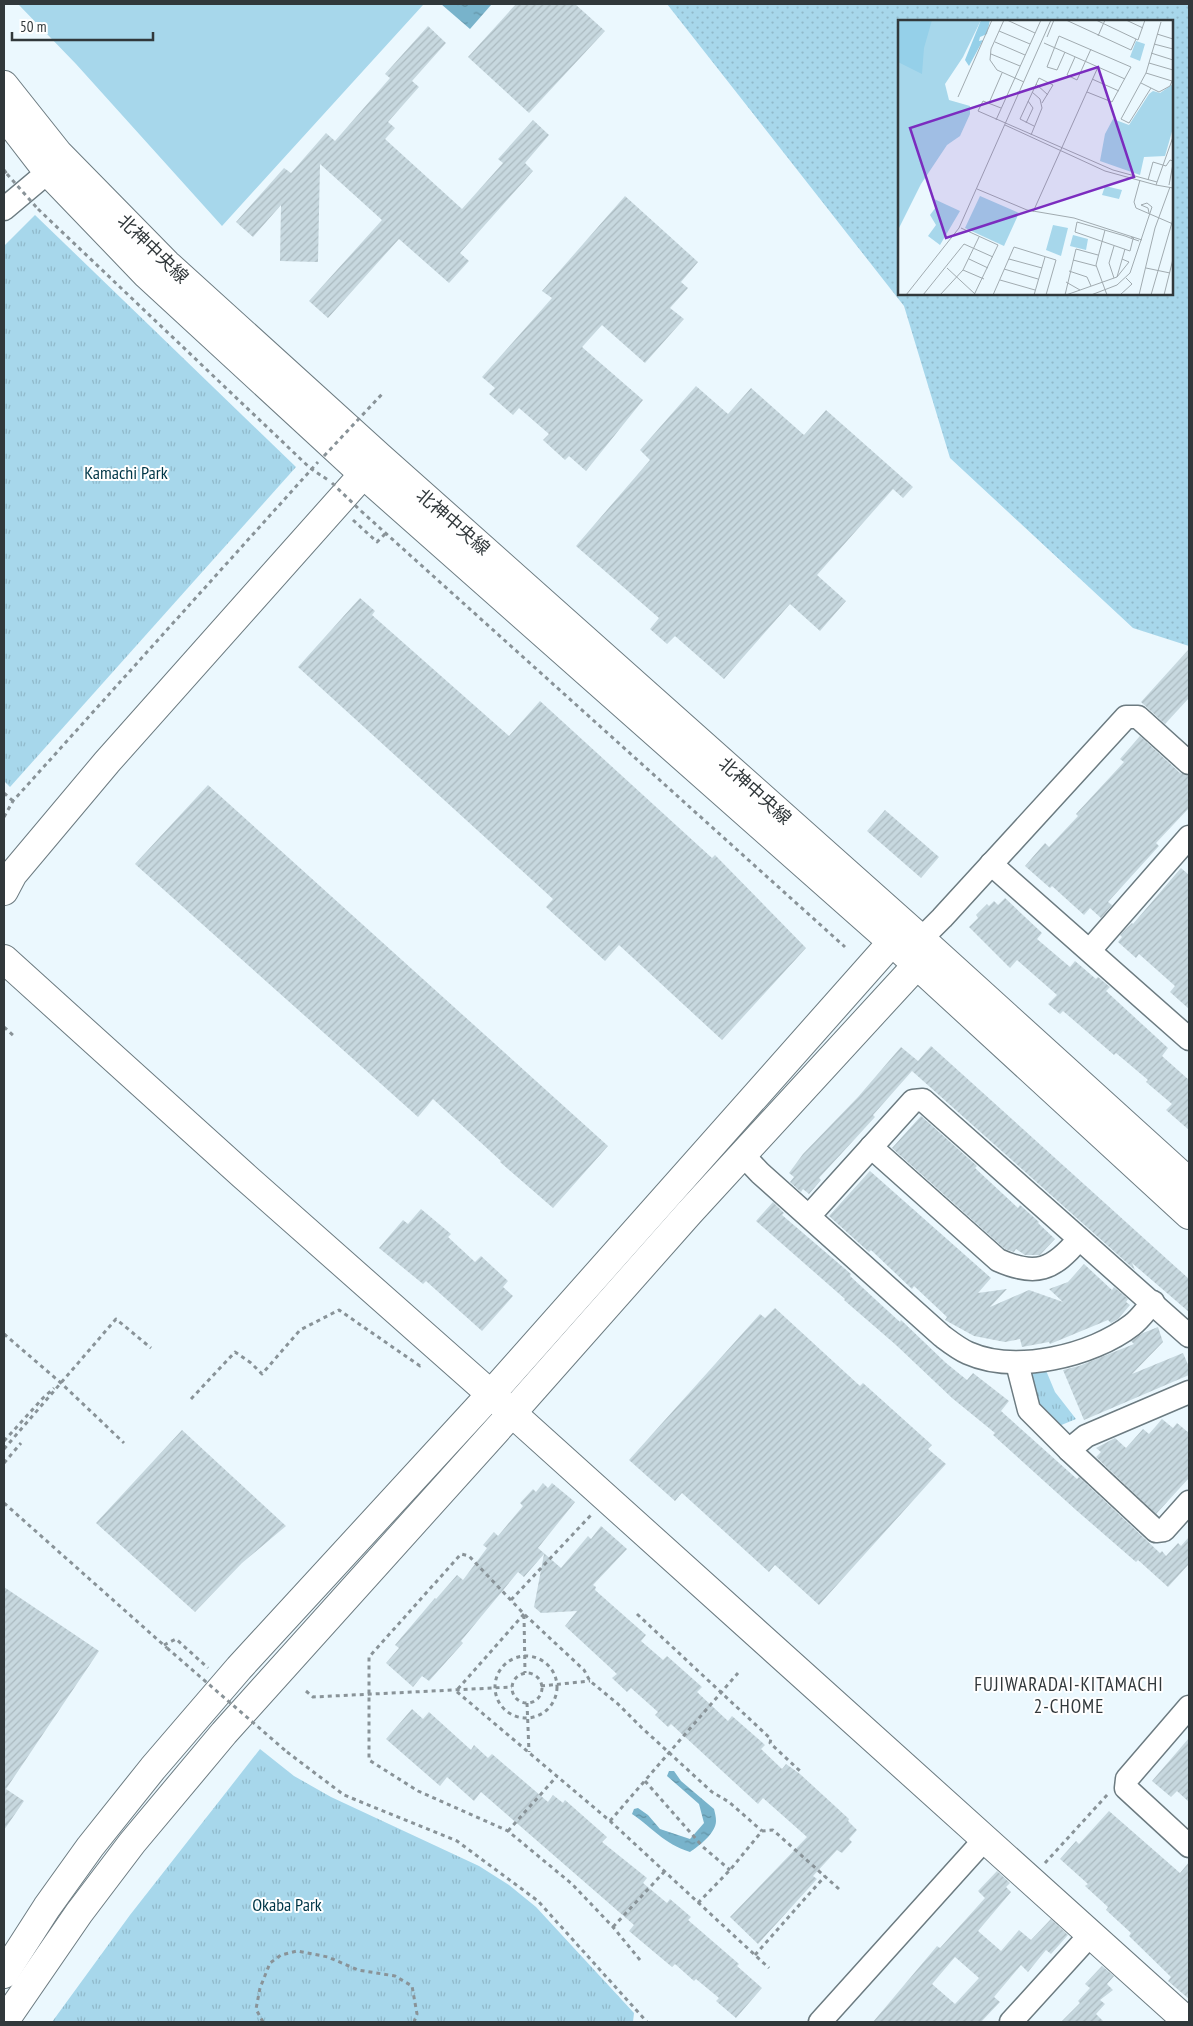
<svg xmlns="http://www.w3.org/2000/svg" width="1193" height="2026" viewBox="0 0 1193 2026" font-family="'PT Sans Narrow','Noto Sans JP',sans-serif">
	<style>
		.grass { fill: url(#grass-dots); fill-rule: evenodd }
		.park { fill: url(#park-tufts) }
		.pitch { fill: #a7d7eb }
		.water { fill: url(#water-ripples) }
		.building { fill: url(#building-hatch); fill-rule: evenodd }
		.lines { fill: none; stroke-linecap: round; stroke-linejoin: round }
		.minor-casing { stroke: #6c7b81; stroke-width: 25 }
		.tertiary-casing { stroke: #6c7b81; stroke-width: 30 }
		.path { stroke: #899398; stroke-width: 3; stroke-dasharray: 4 4; stroke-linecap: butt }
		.minor { stroke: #fff; stroke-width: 22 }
		.tertiary { stroke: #fff; stroke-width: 28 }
		.path-bridge { stroke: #899398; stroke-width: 3; stroke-dasharray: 4 4; stroke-linecap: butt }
		.labels { text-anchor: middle; stroke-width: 4; stroke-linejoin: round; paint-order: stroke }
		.street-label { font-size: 18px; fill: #31383b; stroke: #fff }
		.park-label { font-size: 18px; fill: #003748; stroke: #fff }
		.neighbourhood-label { font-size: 19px; letter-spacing: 1px; fill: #31383b; stroke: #fff }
		.inset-road { fill: none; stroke: #a1abb0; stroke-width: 1 }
		.view { fill: #7b2cbf; fill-opacity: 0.15; stroke: #7b2cbf; stroke-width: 2.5 }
		.inset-edge { fill: none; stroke: #31383b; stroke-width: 2.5 }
	</style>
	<defs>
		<pattern id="grass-dots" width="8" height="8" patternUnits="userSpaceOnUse" patternTransform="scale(1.25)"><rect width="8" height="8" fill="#a7d7eb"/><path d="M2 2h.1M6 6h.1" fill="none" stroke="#90b9ca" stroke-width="1.8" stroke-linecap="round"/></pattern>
		<pattern id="park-tufts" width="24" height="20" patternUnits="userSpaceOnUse" patternTransform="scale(1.25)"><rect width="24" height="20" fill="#a7d7eb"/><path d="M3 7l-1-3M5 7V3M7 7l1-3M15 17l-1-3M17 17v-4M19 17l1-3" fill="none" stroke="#90b9ca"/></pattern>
		<pattern id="water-ripples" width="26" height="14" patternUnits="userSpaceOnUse" patternTransform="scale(1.25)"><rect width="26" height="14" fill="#78b3cb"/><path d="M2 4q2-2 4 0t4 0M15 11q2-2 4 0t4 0" fill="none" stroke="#6393a6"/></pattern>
		<pattern id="building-hatch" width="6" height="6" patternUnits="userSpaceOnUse" patternTransform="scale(1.25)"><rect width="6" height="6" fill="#c7d8df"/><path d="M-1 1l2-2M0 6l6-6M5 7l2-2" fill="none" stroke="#abbac0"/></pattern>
	</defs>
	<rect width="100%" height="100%" fill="#ebf8fe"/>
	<path class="grass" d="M 667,4 L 1189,4 L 1189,646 L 1133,628 L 950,458 L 904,306 ZM 899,21 L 1172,21 L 1172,294 L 899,294 Z"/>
	<g class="park">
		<path d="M 35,215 L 296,467 L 10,787 L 4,781 L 4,246 Z"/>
		<path d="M 1045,1368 L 1055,1392 L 1076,1419 L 1059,1426 L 1037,1412 L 1021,1377 Z"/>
		<path d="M 260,1749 L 294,1776 L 331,1797 L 479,1866 L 509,1885 L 536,1907 L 634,2013 L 633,2022 L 52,2022 L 130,1915 Z"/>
	</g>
	<path class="pitch" d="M 18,4 L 407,4 L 423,5 L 222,226 L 76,64 Z"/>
	<g class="water">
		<path d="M 441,4 L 489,4 L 491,5 L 470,29 Z"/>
		<path d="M 669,1771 L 674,1771 L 681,1781 L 714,1809 C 715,1813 716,1817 716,1821 C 716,1833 699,1846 690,1852 C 663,1843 654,1829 632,1814 L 634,1809 L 638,1808 L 648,1815 L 660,1829 L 690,1839 L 704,1823 L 699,1804 L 667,1776 Z"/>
	</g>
	<g class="building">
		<path d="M 516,4 L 575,4 L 605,31 L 529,113 L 468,57 Z"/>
		<path d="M 428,26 L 446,43 L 412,81 L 419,87 L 388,122 L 395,128 L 385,139 L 462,209 L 503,163 L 498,159 L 533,120 L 549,135 L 525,163 L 533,171 L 460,253 L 469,261 L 449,283 L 399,239 L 328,318 L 309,301 L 382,220 L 320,164 L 318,262 L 280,261 L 281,205 L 253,237 L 236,222 L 284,168 L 291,173 L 326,133 L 335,141 L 390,78 L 385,74 Z"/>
		<path d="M 625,196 L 698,262 L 681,282 L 688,288 L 670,308 L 684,319 L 645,363 L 602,325 L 582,347 L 643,400 L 586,471 L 569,456 L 565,460 L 543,440 L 549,434 L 519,408 L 513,415 L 489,394 L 495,388 L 482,377 L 552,298 L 542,291 Z"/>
		<path d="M 696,386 L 728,414 L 751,388 L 804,435 L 826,410 L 913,487 L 903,498 L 893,489 L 817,575 L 846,601 L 820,631 L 790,604 L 724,679 L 675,636 L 667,644 L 650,629 L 659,618 L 576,546 L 650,460 L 640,450 Z"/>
		<path d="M 360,598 L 375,611 L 372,615 L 509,736 L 540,701 L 712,858 L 715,855 L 806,948 L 722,1040 L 619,945 L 605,961 L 546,907 L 553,899 L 298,667 Z"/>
		<path d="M 1189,649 L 1189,698 L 1165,724 L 1141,702 Z"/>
		<path d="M 1140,736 L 1180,773 L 1189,776 L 1189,808 L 1156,843 L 1159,846 L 1108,902 L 1112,905 L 1101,918 L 1090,908 L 1084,915 L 1052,886 L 1050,888 L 1025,866 L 1045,843 L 1049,847 L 1078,816 L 1076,814 L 1124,762 L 1120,759 Z"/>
		<path d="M 208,785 L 608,1146 L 553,1208 L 500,1162 L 501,1161 L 433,1099 L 418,1117 L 135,864 Z"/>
		<path d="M 885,810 L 939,857 L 921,878 L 867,831 Z"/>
		<path d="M 1181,868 L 1189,875 L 1189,1009 L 1170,992 L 1175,986 L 1139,954 L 1136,958 L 1118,942 L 1122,937 L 1120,935 L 1132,923 L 1133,924 Z"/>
		<path d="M 1005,898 L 1042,933 L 1037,939 L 1070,967 L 1075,961 L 1096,979 L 1098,977 L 1110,987 L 1106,991 L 1168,1048 L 1162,1056 L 1189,1080 L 1189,1130 L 1166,1110 L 1172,1104 L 1146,1082 L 1148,1080 L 1116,1053 L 1114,1055 L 1063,1011 L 1060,1014 L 1048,1004 L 1057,995 L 1017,960 L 1010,968 L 969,927 L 978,918 L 976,915 L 987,904 L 989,906 L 994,901 L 998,905 Z"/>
		<path d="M 931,1046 L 1189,1279 L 1189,1312 L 1132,1263 L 1135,1270 L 912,1071 L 873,1115 L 875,1117 L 819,1178 L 821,1180 L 809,1194 L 803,1189 L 801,1192 L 790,1182 L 794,1177 L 789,1173 L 803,1154 L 858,1097 L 901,1047 L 918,1061 Z"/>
		<path d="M 921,1116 L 977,1166 L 975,1168 L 1018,1208 L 1020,1205 L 1039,1222 L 1038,1223 L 1055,1239 L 1040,1255 L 1025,1255 L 1016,1249 L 1014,1252 L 1005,1249 L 892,1148 Z"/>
		<path d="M 870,1171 L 991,1278 L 978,1293 L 1007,1289 L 990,1307 L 1029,1290 L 1063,1302 L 1049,1289 L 1068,1282 L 1084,1264 L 1112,1290 L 1114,1287 L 1128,1299 L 1126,1302 L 1130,1305 L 1118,1319 L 1111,1323 L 1108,1320 L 1050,1344 L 1049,1342 L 1022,1347 L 1020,1339 L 1005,1342 L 974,1336 L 945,1320 L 947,1317 L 914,1286 L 912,1289 L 871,1250 L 869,1252 L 829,1216 Z"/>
		<path d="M 773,1202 L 784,1213 L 782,1215 L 851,1274 L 850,1276 L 876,1300 L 900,1322 L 901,1320 L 946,1363 L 967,1380 L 973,1373 L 1009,1401 L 1001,1411 L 1077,1479 L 1079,1477 L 1160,1553 L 1162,1551 L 1166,1556 L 1178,1543 L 1181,1546 L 1189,1537 L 1189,1564 L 1168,1587 L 1138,1560 L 1136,1562 L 1076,1510 L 993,1435 L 995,1433 L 952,1398 L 896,1345 L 844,1300 L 845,1299 L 756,1221 Z"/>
		<path d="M 421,1209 L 451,1234 L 448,1237 L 475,1262 L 481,1256 L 508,1281 L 503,1287 L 513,1296 L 482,1331 L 426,1281 L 423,1284 L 379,1248 L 403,1220 L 408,1224 Z"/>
		<path d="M 775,1308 L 860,1386 L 863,1383 L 932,1445 L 928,1449 L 946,1464 L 819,1605 L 775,1565 L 769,1572 L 682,1493 L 675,1501 L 629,1460 L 760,1314 L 765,1318 Z"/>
		<path d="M 1158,1327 L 1163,1342 L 1132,1374 L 1183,1353 L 1189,1367 L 1189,1375 L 1084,1420 L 1063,1370 L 1079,1366 L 1134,1344 L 1131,1341 L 1143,1333 Z"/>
		<path d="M 1162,1419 L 1173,1428 L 1177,1423 L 1189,1433 L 1189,1478 L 1156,1514 L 1096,1457 L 1101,1452 L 1096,1448 L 1115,1438 L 1126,1448 L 1143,1429 L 1149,1434 Z"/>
		<path d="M 182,1430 L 286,1526 L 242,1563 L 195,1612 L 96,1523 Z"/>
		<path d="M 543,1483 L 548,1488 L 552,1483 L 575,1502 L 538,1548 L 561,1568 L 588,1536 L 591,1539 L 601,1526 L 627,1549 L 593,1585 L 596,1587 L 595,1590 L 646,1635 L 641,1641 L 663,1660 L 667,1656 L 702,1687 L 697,1692 L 728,1721 L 732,1716 L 765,1745 L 761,1749 L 782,1769 L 786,1764 L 800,1774 L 849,1819 L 848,1821 L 857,1830 L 849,1839 L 852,1842 L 842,1853 L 837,1850 L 813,1876 L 817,1879 L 758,1944 L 730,1917 L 807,1837 L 763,1798 L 758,1804 L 671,1724 L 668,1727 L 655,1715 L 658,1712 L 631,1688 L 627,1692 L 612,1678 L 617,1674 L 565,1626 L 577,1611 L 541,1613 L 534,1607 L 544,1554 L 524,1577 L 518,1572 L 461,1641 L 463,1643 L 429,1681 L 422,1676 L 413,1687 L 386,1663 L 399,1648 L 395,1645 L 435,1598 L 436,1599 L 457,1575 L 463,1580 L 487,1548 L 483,1545 L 494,1532 L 498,1536 L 523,1506 L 520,1503 L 533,1489 L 536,1492 Z"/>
		<path d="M 4,1587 L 99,1651 L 6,1789 L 24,1801 L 4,1830 Z"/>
		<path d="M 412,1709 L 423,1719 L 429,1712 L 471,1750 L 474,1745 L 488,1758 L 492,1754 L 548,1802 L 553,1795 L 563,1803 L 565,1800 L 607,1837 L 602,1842 L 647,1878 L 643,1883 L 667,1903 L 670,1899 L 691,1917 L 688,1920 L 739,1964 L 737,1966 L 762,1988 L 736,2018 L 716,2001 L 719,1998 L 696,1979 L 694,1981 L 675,1964 L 672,1967 L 629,1931 L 634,1925 L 481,1792 L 474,1801 L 447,1777 L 440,1786 L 386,1739 Z"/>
		<path d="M 1189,1738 L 1189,1802 L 1177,1791 L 1171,1797 L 1152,1781 Z"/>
		<path d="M 1109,1811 L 1180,1873 L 1189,1862 L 1189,1999 L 1168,1981 L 1171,1977 L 1129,1936 L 1131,1933 L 1106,1910 L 1108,1907 L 1085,1886 L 1088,1884 L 1060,1859 L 1076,1841 L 1079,1844 Z"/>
		<path d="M 997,1871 L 1010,1883 L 1006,1887 L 1011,1892 L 978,1931 L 1001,1951 L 1019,1930 L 1031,1940 L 1051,1919 L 1068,1935 L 1051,1954 L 1046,1950 L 1028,1972 L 1021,1965 L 994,1997 L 1000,2002 L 981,2022 L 873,2022 L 937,1946 L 940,1948 L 985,1898 L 978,1891 ZM 955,1957 L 979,1978 L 955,2004 L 932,1984 Z"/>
		<path d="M 1102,1966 L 1114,1976 L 1107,1984 L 1113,1990 L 1100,2000 L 1105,2004 L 1096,2014 L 1104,2022 L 1061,2022 L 1080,2003 L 1078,2001 L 1090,1988 L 1085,1984 Z"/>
	</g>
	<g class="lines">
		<defs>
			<g id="minor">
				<path d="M 4,209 L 48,172"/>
				<path d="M 991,864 L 1189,1039"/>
				<path d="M 921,939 L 942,918 L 1126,717 L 1138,717 L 1189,763"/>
				<path d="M 1090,950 L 1189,837"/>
				<path d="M 871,1147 L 998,1260 C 1036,1277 1053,1270 1079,1239"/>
				<path d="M 742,1154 L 760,1173 L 942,1336 C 950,1342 959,1349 968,1353 C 1015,1374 1092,1356 1132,1325 C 1140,1319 1146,1310 1153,1302"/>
				<path d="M 809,1216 L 913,1101 L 923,1100 L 1189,1336"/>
				<path d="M 1017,1363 L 1029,1410 L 1069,1450 L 1156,1531 L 1164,1530 L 1189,1502"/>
				<path d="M 1069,1450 L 1086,1436 L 1189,1392"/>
				<path d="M 1189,1707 L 1127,1779 L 1126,1788 L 1189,1846"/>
				<path d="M 820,2022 L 985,1839"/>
				<path d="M 1011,2022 L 1090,1935"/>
			</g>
			<g id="tertiary">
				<path d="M 4,85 L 58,153 L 167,264 L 380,457 L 921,939 L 1189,1182"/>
				<path d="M 4,115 L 48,172 L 147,275 L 363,474 L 892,942 L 1189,1215"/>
				<path d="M 4,891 L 13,874 L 107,762 L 375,461"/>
				<path d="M 4,959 L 243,1175 L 512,1413 L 1188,2022"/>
				<path d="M 4,1974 L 47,1907 L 90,1847 L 153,1768 L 239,1668 L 491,1394 L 892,942 L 909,940"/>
				<path d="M 4,2022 L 79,1913 L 132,1843 L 224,1733 L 512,1413 L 689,1213 L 916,966 L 919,948"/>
			</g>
		</defs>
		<use href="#minor" class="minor-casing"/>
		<use href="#tertiary" class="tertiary-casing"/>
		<g class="path">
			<path d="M 4,170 L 7,174"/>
			<path d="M 38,209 L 310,468 L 328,480"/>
			<path d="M 361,511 L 845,947"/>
			<path d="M 353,520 L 377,542 L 386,533"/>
			<path d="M 4,793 L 13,801"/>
			<path d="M 4,817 L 13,801 L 318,462"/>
			<path d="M 4,1027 L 15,1037"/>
			<path d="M 4,1334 L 61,1383 L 124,1443"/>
			<path d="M 191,1399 L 235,1352 L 251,1363 L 262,1374 L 300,1330 L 339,1310 L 420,1366 L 422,1364"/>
			<path d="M 4,1441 L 43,1398 L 54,1388"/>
			<path d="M 4,1449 L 116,1319 L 151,1348"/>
			<path d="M 4,1463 L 21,1443"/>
			<path d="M 4,1503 L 167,1648"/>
			<path d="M 511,1600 L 591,1515"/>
			<path d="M 524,1614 L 456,1691 L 610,1821 L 769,1968"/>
			<path d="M 637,1614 L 771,1739 L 770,1743 L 800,1771"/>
			<path d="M 524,1615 L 525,1673"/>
			<path d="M 164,1645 L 176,1639 L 208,1668"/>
			<circle cx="526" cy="1687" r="31"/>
			<circle cx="527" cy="1688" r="15"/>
			<path d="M 541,1686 L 590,1681"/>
			<path d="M 306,1691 L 313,1697 L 512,1687"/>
			<path d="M 527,1703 L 529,1752"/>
			<path d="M 287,1752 L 344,1795 L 457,1841 L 538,1901 L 647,2022"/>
			<path d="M 645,1781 L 703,1847 L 730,1870"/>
			<path d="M 610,1821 L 738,1673"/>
			<path d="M 508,1831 L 557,1776"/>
			<path d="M 1045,1863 L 1108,1794"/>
			<path d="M 698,1903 L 730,1870 L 762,1831 L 773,1830 L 839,1889"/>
			<path d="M 613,1927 L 664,1872"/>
			<path d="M 755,1955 L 825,1876"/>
			<path d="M 640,1960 L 613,1927 L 572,1884 L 508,1831 L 418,1791 L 369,1760 L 369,1657 L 461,1554 L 469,1556 L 524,1614 L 584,1670 L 590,1681 L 618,1704 L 641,1727 L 712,1792 L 729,1802 L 762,1831"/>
			<path d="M 263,2022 L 256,2009 L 260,1988 L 270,1963 L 281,1955 L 297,1951 L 328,1957 L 358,1970 L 395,1976 L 412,1986 L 417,2014 L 414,2022"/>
		</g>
		<use href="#minor" class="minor"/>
		<use href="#tertiary" class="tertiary"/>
		<g class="path-bridge">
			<path d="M 7,174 L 38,209"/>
			<path d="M 324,456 L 383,393"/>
			<path d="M 332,483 L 361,511"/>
			<path d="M 167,1648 L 287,1752"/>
		</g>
	</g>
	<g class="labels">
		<g class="street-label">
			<text transform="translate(153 249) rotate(44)" y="6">北神中央線</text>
			<text transform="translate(453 522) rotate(41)" y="6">北神中央線</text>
			<text transform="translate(755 791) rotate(42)" y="6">北神中央線</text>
		</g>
		<g class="park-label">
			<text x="126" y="479">Kamachi Park</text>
			<text x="287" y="1911">Okaba Park</text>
		</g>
		<g class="neighbourhood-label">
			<text x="1069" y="1691">FUJIWARADAI-KITAMACHI<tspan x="1069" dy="22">2-CHOME</tspan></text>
		</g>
	</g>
	<g transform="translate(898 20)">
		<rect width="275" height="275" fill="#ebf8fe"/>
		<path d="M 0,0 L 83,0 L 65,37 L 47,64 L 51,80 L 72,86 L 72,94 L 62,116 L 49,125 L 23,164 L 0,210 Z" fill="#a7d7eb"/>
		<path d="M 0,0 L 34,0 L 26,28 L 24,54 L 0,42 ZM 83,0 L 92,0 L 89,14 L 82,17 L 81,21 L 85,20 L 71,46 L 67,40 Z" fill="#95d0e9"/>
		<path d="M 238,21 L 247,24 L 242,41 L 232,37 ZM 275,64 L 275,108 L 267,136 L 246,137 L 242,155 L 202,141 L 207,114 L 215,99 L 231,105 L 251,74 L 255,71 L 262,73 ZM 82,176 L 121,193 L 106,226 L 67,208 ZM 175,215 L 190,219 L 188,230 L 172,226 Z" fill="#a7d7eb"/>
		<path d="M 207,166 L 224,170 L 221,179 L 204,175 ZM 36,179 L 62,191 L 42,225 L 30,216 L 38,205 L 32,195 L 38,187 ZM 155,205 L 170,208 L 163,236 L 148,230 Z" fill="#a7d7eb"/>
		<path class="inset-road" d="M 106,0 L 93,29 L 92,40 L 99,50 L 126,62M 109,0 L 137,13M 168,0 L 233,30 L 238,19M 198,0 L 240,20 L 247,0M 228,0 L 245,8M 101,11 L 132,24M 259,14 L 275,19M 200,16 L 207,0M 149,17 L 156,0M 97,22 L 127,35M 146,23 L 227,59M 256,24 L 275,29M 167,32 L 159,50 L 149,47 L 161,16 L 233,47 L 214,82 L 189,72M 253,33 L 275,40M 93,34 L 122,46M 177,37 L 169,55 L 179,60 L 193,29M 251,43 L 275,50M 248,53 L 274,61M 194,59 L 221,71M 243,63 L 261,72 L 272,66 L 274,61M 138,64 L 150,75M 253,68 L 231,103 L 223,99 L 248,53 L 263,2M 60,77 L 94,0M 91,83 L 104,53M 103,88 L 85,81 L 80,91 L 215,150 L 259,162M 98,100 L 143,0M 128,103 L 135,88 L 130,81M 107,105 L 207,151 L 258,165 L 275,117M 136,106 L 122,99 L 141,58 L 155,65 L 144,83M 133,115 L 144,88 L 142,79 L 134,72M 242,160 L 236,182 L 238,188 L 275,204M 250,160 L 255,142 L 268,146 L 272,140 L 275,141M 258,165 L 275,168M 271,165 L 275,144M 79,169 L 129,190 L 176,198 L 244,220M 135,192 L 200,47M 63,208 L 100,225 L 76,275M 207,210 L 198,245 L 209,275M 233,217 L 236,218 L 235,219 L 232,231 L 177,212 L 179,202 L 227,216 L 235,219 L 241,221M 216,226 L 211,243 L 216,258M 71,239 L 90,248M 111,239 L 144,248M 175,240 L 198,246M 49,248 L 77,274M 248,248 L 272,253M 106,249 L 140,259M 65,250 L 86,259M 171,251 L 189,257 L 193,266M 219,257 L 231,242 L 224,239M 102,260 L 137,270M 168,262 L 182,270M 8,275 L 61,208 L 153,0M 25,275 L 66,224 L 95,237M 42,275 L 65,250 L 81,217M 95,275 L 116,227 L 158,240 L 148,275M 136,275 L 147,237M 167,275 L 178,229 L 200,235M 168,275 L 219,257 L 227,229M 193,275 L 219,265 L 232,253 L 254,187 L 249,183 L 243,185 L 250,188 L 251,193M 222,275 L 234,264 L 228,258M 241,275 L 257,208 L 272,167M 253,275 L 275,199M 266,275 L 275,239"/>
		<path class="view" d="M 200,47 L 236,157 L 48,218 L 12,108 Z"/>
		<rect width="275" height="275" class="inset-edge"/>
	</g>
	<rect width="1193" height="2026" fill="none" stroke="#31383b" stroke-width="10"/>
	<path d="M12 32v8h141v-8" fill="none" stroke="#31383b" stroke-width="2.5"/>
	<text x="20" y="32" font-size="15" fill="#31383b" stroke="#ffffff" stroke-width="4" paint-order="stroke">50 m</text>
</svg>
